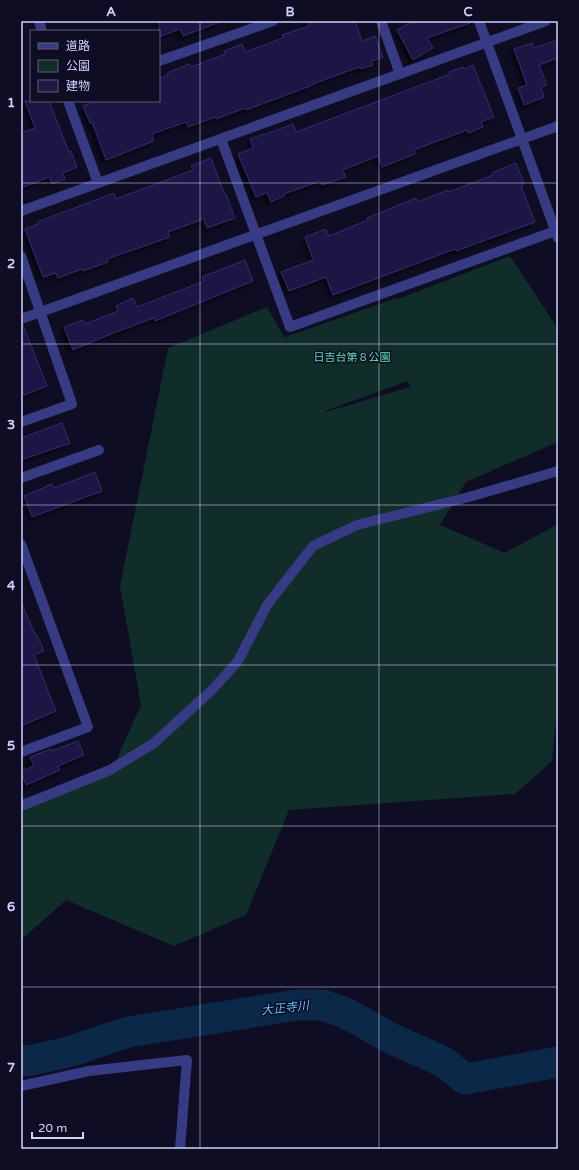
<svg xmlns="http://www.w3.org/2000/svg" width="579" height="1170" viewBox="0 0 579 1170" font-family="'Varela Round','Noto Sans JP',sans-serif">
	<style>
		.green { fill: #102d2a; fill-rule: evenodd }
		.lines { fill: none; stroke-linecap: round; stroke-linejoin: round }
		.river { stroke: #0b2849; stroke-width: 31 }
		.building { fill: #1e1945; stroke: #322a71; filter: url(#shadow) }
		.minor { stroke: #373b84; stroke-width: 10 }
		.grid { fill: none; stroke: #d1d0ff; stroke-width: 1; stroke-opacity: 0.55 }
		.labels { text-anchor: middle; stroke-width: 3; stroke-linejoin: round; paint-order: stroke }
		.park-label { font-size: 11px; fill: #59e2b4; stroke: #0f0d23 }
		.water-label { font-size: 12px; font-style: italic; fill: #5ec2ff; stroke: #0f0d23 }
		.neatline { fill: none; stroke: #d1d0ff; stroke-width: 1.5 }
		.grid-label { font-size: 13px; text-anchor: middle; font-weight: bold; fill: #d1d0ff }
	</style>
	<defs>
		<filter id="shadow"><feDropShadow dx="-3.5" dy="3.5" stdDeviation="2" flood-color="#0009"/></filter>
	</defs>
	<rect width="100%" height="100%" fill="#0f0d23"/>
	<path class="green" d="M 510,256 L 558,329 L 558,442 L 466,482 L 440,525 L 505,553 L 558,524 L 558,700 L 552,761 L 515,794 L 289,810 L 246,915 L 174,946 L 66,900 L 21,940 L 21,799 L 111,772 L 141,705 L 120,586 L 168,348 L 267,307 L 287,342 L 285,337 L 397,298 L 398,299 ZM 408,381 L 410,387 L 326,412 L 325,411 Z"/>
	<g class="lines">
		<path class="river" d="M 21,1060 L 28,1061 L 72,1051 L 128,1032 L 296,1005 L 322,1005 L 346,1013 L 390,1038 L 444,1062 L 465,1079 L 558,1062"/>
	</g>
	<g class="building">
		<path d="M 159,21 L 220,21 L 220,22 L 183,36 L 180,29 L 159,37 Z"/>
		<path d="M 307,21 L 355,21 L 362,41 L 375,36 L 383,57 L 372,61 L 373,65 L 360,69 L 359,67 L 313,84 L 313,85 L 246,110 L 245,108 L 216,119 L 215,117 L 188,127 L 186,122 L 152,134 L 154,141 L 106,160 L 92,122 L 90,123 L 83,106 L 96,101 L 159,101 L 159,78 L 168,75 L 167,73 L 190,64 L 191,67 L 225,54 L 224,51 L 242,44 L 245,52 L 283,38 L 282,35 L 309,26 Z"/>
		<path d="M 413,21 L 470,21 L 470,23 L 427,38 L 433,48 L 413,60 L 397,30 Z"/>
		<path d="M 558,40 L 558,58 L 539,65 L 547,85 L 541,87 L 544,97 L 524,105 L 518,88 L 527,85 L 514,49 L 532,43 L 534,48 Z"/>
		<path d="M 473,65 L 494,117 L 481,122 L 483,127 L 468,133 L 467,130 L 435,142 L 414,150 L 415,154 L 382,167 L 378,156 L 343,170 L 346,177 L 322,185 L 320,181 L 284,194 L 284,196 L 271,202 L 267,193 L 256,197 L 238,154 L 253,148 L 250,139 L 263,134 L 263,135 L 293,124 L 296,132 L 450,74 L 449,72 L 463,67 L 464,69 Z"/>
		<path d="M 25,101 L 49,101 L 69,152 L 71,151 L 77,167 L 63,173 L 65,179 L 52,184 L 49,177 L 21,188 L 21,133 L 35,128 Z"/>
		<path d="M 211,158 L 225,195 L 226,194 L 235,218 L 207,228 L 204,219 L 168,232 L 170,237 L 107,259 L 108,262 L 83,271 L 82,269 L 58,278 L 56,273 L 43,277 L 25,229 L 38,224 L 37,222 L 114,193 L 116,199 L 193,170 L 191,166 Z"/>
		<path d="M 516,163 L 524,184 L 521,186 L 535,222 L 456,251 L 455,249 L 333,295 L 326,277 L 289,291 L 281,272 L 313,260 L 305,237 L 326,229 L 329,236 L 368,220 L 367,218 L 416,198 L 417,202 L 448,190 L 449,192 L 493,175 L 492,173 Z"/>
		<path d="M 245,260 L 253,281 L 155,321 L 154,318 L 113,333 L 73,350 L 64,327 L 83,320 L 85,324 L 118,311 L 116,306 L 133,298 L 137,307 L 204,281 L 202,277 Z"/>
		<path d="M 21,325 L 23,325 L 47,386 L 24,395 L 21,388 Z"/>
		<path d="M 62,423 L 70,443 L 21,460 L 21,438 Z"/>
		<path d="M 95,472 L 102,491 L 32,517 L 24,496 L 52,484 L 54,488 Z"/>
		<path d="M 21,602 L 36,636 L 37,635 L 44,651 L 34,655 L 56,711 L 21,726 Z"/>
		<path d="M 78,741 L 84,755 L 58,766 L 60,770 L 26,785 L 21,771 L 34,766 L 30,757 L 51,749 L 52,751 Z"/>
	</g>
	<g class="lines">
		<g class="minor">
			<path d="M 39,21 L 42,31"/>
			<path d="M 381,21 L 400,74"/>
			<path d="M 479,21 L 558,238"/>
			<path d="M 159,61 L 273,21"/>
			<path d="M 68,101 L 98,183"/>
			<path d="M 221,139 L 290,327 L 558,230"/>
			<path d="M 21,211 L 546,21"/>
			<path d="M 21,256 L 72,404 L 21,422"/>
			<path d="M 21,319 L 558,126"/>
			<path d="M 21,478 L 99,450"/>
			<path d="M 21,544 L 88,727 L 21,752"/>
			<path d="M 21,806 L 110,770 L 154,743 L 212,690 L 238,661 L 267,605 L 313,546 L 357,525 L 469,497 L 558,471"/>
			<path d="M 21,1086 L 89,1071 L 187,1060 L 180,1149"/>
		</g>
	</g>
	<path class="grid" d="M 200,21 L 200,1149M 379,21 L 379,1149M 21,183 L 558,183M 21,344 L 558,344M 21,505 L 558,505M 21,665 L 558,665M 21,826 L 558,826M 21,987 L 558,987"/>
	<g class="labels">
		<g class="park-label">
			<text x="352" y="361">日吉台第８公園</text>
		</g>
		<g class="water-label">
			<text transform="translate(285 1008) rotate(-6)" y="4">大正寺川</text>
		</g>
	</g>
	<rect width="579" height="1170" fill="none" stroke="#0f0d23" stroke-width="44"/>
	<rect x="30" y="30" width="130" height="72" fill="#0f0d23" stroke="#5d5b7b"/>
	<rect x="38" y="43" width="20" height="6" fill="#373b84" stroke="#5d5b7b"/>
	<text x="66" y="50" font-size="12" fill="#d1d0ff">道路</text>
	<rect x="38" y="60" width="20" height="12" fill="#102d2a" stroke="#5d5b7b"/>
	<text x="66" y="70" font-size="12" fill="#d1d0ff">公園</text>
	<rect x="38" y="80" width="20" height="12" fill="#1e1945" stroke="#5d5b7b"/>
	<text x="66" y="90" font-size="12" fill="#d1d0ff">建物</text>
	<path d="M32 1132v6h51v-6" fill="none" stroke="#d1d0ff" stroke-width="2"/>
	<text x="38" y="1132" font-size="12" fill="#d1d0ff" stroke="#0f0d23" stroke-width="3" paint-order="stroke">20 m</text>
	<rect x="22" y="22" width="535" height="1126" class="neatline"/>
	<g class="grid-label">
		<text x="111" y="16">A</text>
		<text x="290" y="16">B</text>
		<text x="468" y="16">C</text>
		<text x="11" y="107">1</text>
		<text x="11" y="268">2</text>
		<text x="11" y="429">3</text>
		<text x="11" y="590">4</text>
		<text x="11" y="750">5</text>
		<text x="11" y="911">6</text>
		<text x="11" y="1072">7</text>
	</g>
</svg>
